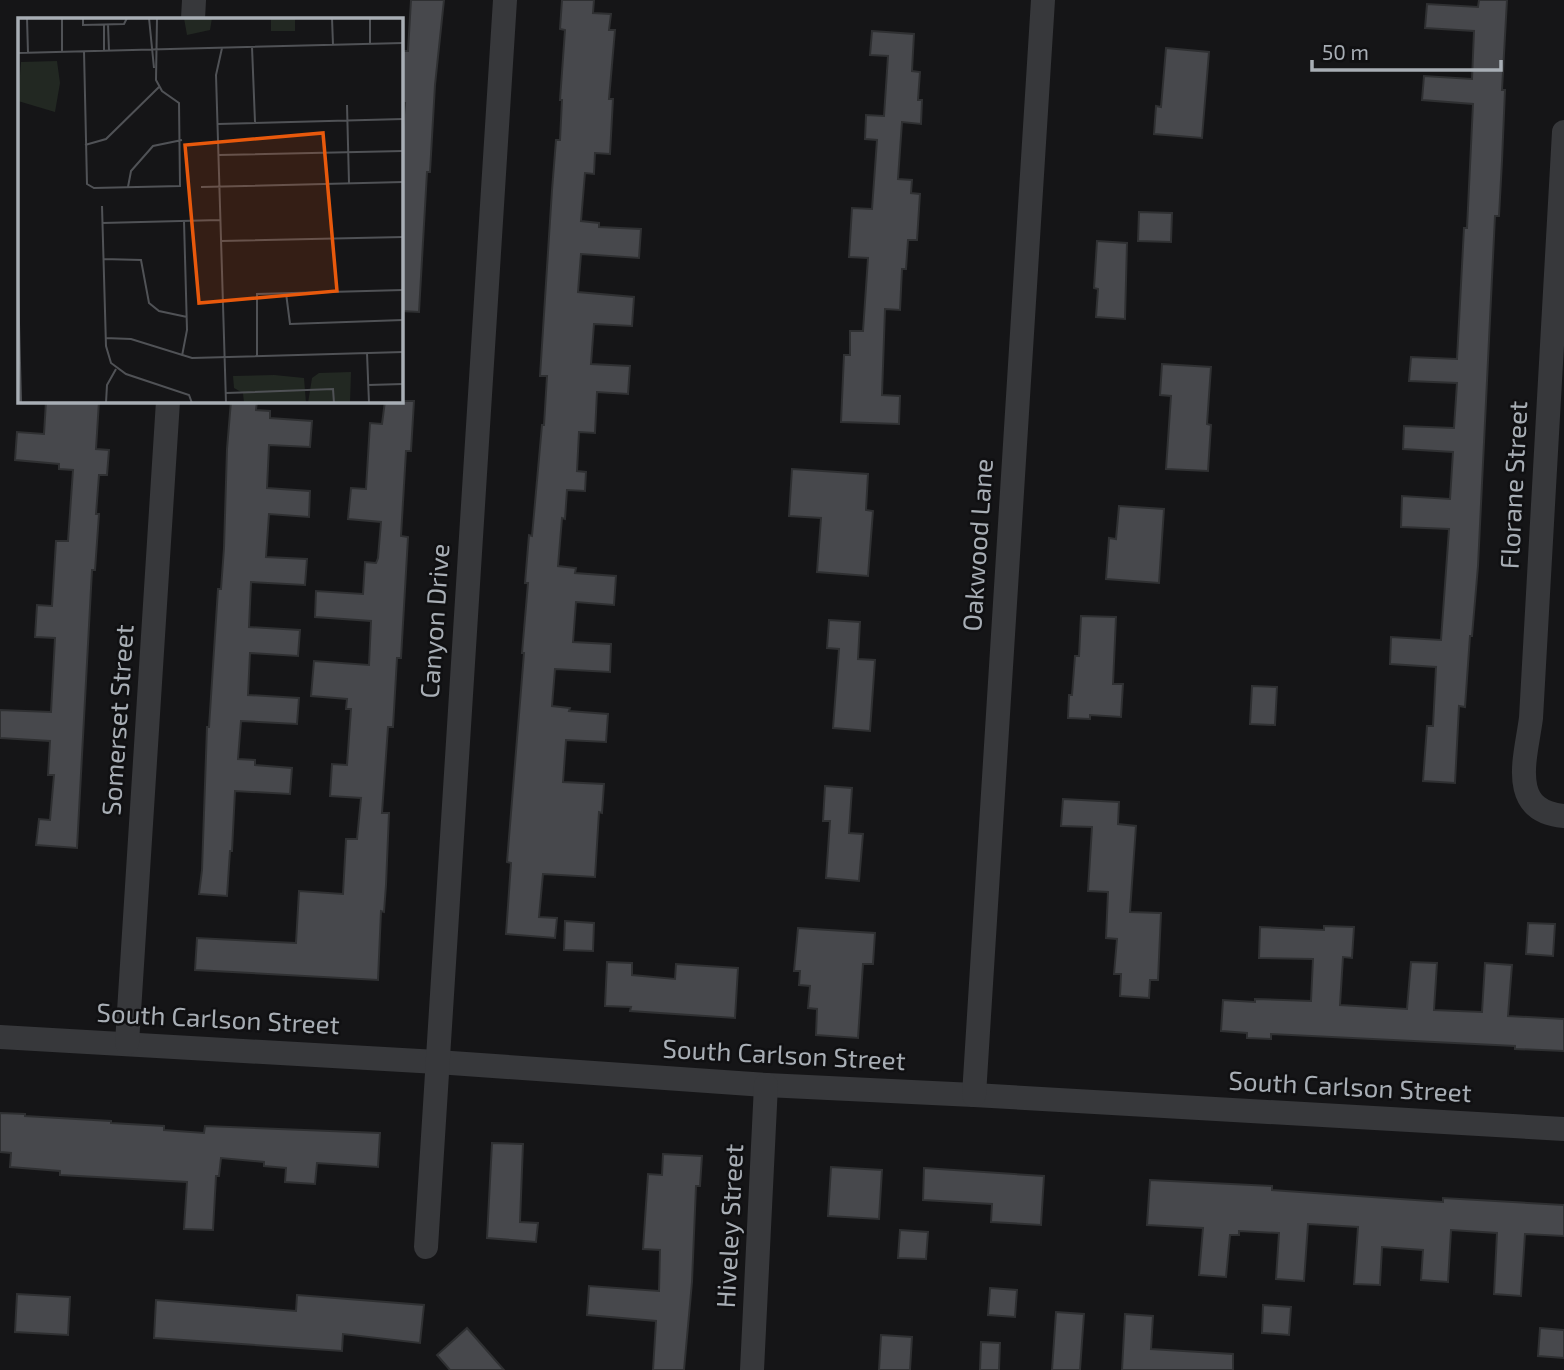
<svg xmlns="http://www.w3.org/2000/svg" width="1564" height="1370" viewBox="0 0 1564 1370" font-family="'Exo 2',sans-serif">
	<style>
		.building { fill: #47484c; stroke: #2f3032; stroke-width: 2 }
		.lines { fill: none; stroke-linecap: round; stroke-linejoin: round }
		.street { stroke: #37383b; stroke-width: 24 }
		.labels { text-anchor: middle; stroke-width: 5; stroke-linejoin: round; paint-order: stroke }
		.street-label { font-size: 26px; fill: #a8aeb5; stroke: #101012 }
		.inset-road { fill: none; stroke: #505256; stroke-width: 2 }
		.view { fill: #e8590c; fill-opacity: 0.15; stroke: #e8590c; stroke-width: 3.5 }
		.inset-edge { fill: none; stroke: #a8aeb5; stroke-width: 3.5 }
	</style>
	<rect width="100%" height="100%" fill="#151517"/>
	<g class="building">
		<path d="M 411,0 L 444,0 L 435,85 L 430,172 L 427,172 L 419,312 L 401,311 L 401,149 L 405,103 L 401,103 L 401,51 L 408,51 Z"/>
		<path d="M 562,0 L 594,0 L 593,13 L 611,14 L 609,30 L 615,30 L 609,99 L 613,99 L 610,154 L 595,153 L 594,174 L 585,173 L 581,221 L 599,223 L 599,227 L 641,229 L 639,258 L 581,254 L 578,292 L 634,297 L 632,326 L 594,324 L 591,364 L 630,366 L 628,394 L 597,392 L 595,433 L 579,432 L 577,471 L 586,472 L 585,491 L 567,490 L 565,519 L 562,518 L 558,566 L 576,568 L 575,573 L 616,576 L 614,605 L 576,602 L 573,642 L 611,644 L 610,672 L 555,669 L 552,706 L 570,708 L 569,711 L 608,714 L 606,742 L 566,740 L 563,782 L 604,784 L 602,813 L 599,812 L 595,877 L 543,874 L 539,917 L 557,918 L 555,938 L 506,934 L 511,863 L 507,862 L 524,653 L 522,653 L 528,583 L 525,583 L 529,535 L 532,536 L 542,425 L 544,425 L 547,376 L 540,376 L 552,190 L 556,140 L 560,140 L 562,100 L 560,100 L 565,30 L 560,29 Z"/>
		<path d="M 1479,0 L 1507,0 L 1502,90 L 1505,90 L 1502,161 L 1499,216 L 1495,216 L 1478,566 L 1472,636 L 1470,636 L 1465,707 L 1459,706 L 1455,783 L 1423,781 L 1427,726 L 1433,726 L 1436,667 L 1390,664 L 1391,637 L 1441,640 L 1449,529 L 1401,527 L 1402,496 L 1450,499 L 1453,452 L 1403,449 L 1404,426 L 1454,428 L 1457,383 L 1409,381 L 1411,357 L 1457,359 L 1464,228 L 1467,228 L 1473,104 L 1422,100 L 1424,76 L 1472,79 L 1474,31 L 1425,28 L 1427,4 L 1478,7 Z"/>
		<path d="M 872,31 L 914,34 L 912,71 L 920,72 L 918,100 L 922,100 L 921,124 L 902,122 L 898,179 L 912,180 L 911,193 L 920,194 L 917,240 L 908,240 L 906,269 L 902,269 L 900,310 L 885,309 L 882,395 L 900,396 L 899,424 L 841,422 L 844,355 L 850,355 L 850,331 L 863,331 L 868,258 L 849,257 L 852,208 L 872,209 L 877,140 L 865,139 L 866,115 L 884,116 L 888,56 L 870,55 Z"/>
		<path d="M 1166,48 L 1209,52 L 1202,138 L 1154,134 L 1156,106 L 1161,107 Z"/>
		<path d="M 1139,212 L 1172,213 L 1171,242 L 1138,241 Z"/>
		<path d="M 1097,241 L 1127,243 L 1125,319 L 1096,317 L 1098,289 L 1094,288 Z"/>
		<path d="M 1162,364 L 1211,367 L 1207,424 L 1211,425 L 1208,471 L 1166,469 L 1171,396 L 1160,395 Z"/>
		<path d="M 46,401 L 99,401 L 96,449 L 109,450 L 107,475 L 99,475 L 96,514 L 99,514 L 95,570 L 92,570 L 77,848 L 36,845 L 39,819 L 50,820 L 54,775 L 48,775 L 50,741 L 0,738 L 0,710 L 51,712 L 55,638 L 35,637 L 37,605 L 52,606 L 56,541 L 68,541 L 73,470 L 59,469 L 59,464 L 15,460 L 17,432 L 44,434 Z"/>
		<path d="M 231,401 L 257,401 L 256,410 L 270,411 L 270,418 L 312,421 L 310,447 L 269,445 L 267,488 L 310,491 L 309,517 L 269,514 L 266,557 L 307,559 L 305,585 L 251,582 L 249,627 L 300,630 L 298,656 L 250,653 L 248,695 L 299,698 L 297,724 L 241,721 L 238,759 L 255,760 L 255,765 L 292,768 L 290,794 L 235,791 L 232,851 L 230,851 L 227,896 L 199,894 L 202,870 L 207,727 L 209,727 L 218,589 L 221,589 L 224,548 L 227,449 Z"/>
		<path d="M 385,401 L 414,401 L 411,451 L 406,451 L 401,536 L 408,537 L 401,658 L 397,658 L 393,727 L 388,727 L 382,813 L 389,813 L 386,885 L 384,912 L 381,911 L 378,980 L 195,970 L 197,938 L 296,943 L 299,891 L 343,894 L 346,839 L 357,839 L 361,798 L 330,796 L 332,764 L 347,765 L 351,709 L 346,709 L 347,699 L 311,696 L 314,661 L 369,665 L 371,621 L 315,617 L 316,591 L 363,594 L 365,562 L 376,563 L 378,558 L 381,522 L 348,519 L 351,488 L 366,489 L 370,423 L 382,424 Z"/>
		<path d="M 792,469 L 868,474 L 866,510 L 873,511 L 868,576 L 817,572 L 821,518 L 789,516 Z"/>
		<path d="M 1119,506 L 1164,509 L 1159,583 L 1106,579 L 1109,538 L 1116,539 Z"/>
		<path d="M 1081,616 L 1116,617 L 1113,684 L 1123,684 L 1121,717 L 1090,715 L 1090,719 L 1068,718 L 1069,695 L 1072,695 L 1075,656 L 1079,656 Z"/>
		<path d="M 829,620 L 860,622 L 858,659 L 875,660 L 870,731 L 833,728 L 839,649 L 827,648 Z"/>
		<path d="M 1252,686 L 1277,687 L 1275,725 L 1250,724 Z"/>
		<path d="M 825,786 L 852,788 L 849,833 L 863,834 L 859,881 L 826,878 L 830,821 L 823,821 Z"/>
		<path d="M 1063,799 L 1119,802 L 1118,824 L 1136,826 L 1130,912 L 1161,913 L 1158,980 L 1150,980 L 1149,998 L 1120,996 L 1121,974 L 1114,974 L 1117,939 L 1106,938 L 1108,892 L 1088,891 L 1092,827 L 1061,826 Z"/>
		<path d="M 565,921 L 594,923 L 593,951 L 564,950 Z"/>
		<path d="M 1528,923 L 1555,924 L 1553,956 L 1526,954 Z"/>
		<path d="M 1324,926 L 1354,927 L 1352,958 L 1343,957 L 1340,1005 L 1407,1009 L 1411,962 L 1437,963 L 1434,1010 L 1482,1012 L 1485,963 L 1512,965 L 1508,1016 L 1564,1019 L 1564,1051 L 1515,1049 L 1515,1046 L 1271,1034 L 1271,1039 L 1247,1038 L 1247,1033 L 1221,1031 L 1223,1000 L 1255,1002 L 1255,999 L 1311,1001 L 1313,959 L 1259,958 L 1260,927 L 1324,930 Z"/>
		<path d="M 798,928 L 875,933 L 873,964 L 863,964 L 858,1038 L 816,1035 L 817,1009 L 808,1008 L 810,986 L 799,985 L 800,971 L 794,971 Z"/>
		<path d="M 607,962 L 632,963 L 632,975 L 675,979 L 676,964 L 738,968 L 735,1018 L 630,1011 L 631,1007 L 605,1006 Z"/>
		<path d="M 0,1113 L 25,1114 L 25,1116 L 111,1121 L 111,1123 L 164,1126 L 164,1130 L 204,1133 L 205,1126 L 380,1133 L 378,1167 L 317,1163 L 315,1184 L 285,1182 L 286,1168 L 264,1166 L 264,1162 L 221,1158 L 219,1176 L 216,1176 L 213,1230 L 184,1229 L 187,1182 L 60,1175 L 60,1171 L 10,1167 L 11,1153 L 0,1152 Z"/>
		<path d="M 492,1143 L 523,1144 L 520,1222 L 538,1223 L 536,1242 L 487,1238 Z"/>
		<path d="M 663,1154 L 702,1156 L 700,1186 L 696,1186 L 692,1282 L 684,1370 L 653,1370 L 656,1321 L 587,1315 L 589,1286 L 659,1291 L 660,1250 L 643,1249 L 648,1174 L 662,1175 Z"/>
		<path d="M 831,1167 L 882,1170 L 879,1219 L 828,1216 Z"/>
		<path d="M 924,1168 L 1044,1176 L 1041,1225 L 991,1222 L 992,1204 L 923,1200 Z"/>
		<path d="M 1150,1180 L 1272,1186 L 1272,1190 L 1443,1202 L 1443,1198 L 1564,1205 L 1564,1236 L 1525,1234 L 1521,1296 L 1494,1294 L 1497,1233 L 1451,1230 L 1448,1282 L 1421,1280 L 1423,1250 L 1382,1247 L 1380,1285 L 1354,1284 L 1358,1227 L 1308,1224 L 1304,1281 L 1276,1279 L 1279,1233 L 1239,1231 L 1239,1235 L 1230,1235 L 1226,1277 L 1199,1275 L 1203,1228 L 1147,1225 Z"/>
		<path d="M 900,1230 L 928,1232 L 926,1259 L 898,1258 Z"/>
		<path d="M 990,1288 L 1017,1290 L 1015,1317 L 988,1315 Z"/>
		<path d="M 17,1294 L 70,1297 L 68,1335 L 15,1332 Z"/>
		<path d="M 297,1295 L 424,1305 L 420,1343 L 343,1334 L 342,1351 L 154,1338 L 156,1300 L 296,1311 Z"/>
		<path d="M 1263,1305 L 1291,1307 L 1289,1335 L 1262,1333 Z"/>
		<path d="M 1056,1312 L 1084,1314 L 1080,1370 L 1052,1370 Z"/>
		<path d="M 1125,1314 L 1153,1316 L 1151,1349 L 1233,1354 L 1233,1370 L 1122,1370 Z"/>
		<path d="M 467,1328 L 504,1370 L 450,1370 L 437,1355 Z"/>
		<path d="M 1540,1328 L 1564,1330 L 1564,1358 L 1538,1356 Z"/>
		<path d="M 881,1335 L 912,1337 L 910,1370 L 879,1370 Z"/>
		<path d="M 981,1342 L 1000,1343 L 999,1370 L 980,1370 Z"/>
	</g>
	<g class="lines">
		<g class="street">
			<path d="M 193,19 L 194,0"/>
			<path d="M 1564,132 L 1531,718 C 1526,757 1507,811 1564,816"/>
			<path d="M 0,1037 L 437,1062 L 766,1085 L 974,1095 L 1564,1129"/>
			<path d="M 127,1043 L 168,401"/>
			<path d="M 974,1095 L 1043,0"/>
			<path d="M 426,1247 L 505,0"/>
			<path d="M 752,1370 L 766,1085"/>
		</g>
	</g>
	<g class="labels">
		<g class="street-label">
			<text transform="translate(1514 485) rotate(-87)" y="9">Florane Street</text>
			<text transform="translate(978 545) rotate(-86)" y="9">Oakwood Lane</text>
			<text transform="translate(435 621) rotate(-86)" y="9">Canyon Drive</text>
			<text transform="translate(118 720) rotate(-86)" y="9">Somerset Street</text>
			<text transform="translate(218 1019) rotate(3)" y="9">South Carlson Street</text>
			<text transform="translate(784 1055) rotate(3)" y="9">South Carlson Street</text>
			<text transform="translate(1350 1087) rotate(3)" y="9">South Carlson Street</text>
			<text transform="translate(730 1226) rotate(-87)" y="9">Hiveley Street</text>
		</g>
	</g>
	<g transform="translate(18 18)">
		<rect width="385" height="385" fill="#151517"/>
		<path d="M 166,0 L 194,0 L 192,12 L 169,17 ZM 253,0 L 277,0 L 277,13 L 253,13 ZM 39,43 L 42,65 L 37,94 L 0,83 L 3,44 ZM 333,354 L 332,385 L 290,385 L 294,360 L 301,355 ZM 256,357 L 286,360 L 288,385 L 226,385 L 225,375 L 216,370 L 215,358 Z" fill="#222822"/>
		<path class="inset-road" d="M 9,0 L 10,35M 44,0 L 44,34M 65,0 L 65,7 L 106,6 L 109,0M 131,0 L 136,50M 314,0 L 315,27M 352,0 L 352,26M 86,6 L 86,33M 90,6 L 91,33M 234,29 L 237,104M 204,30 L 198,57 L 208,385M 66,33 L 69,166 L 76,170 L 162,168 L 161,85 L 144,73 L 138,62 L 139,0M 0,35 L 385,25M 329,87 L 331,165M 200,106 L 385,101M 67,127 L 88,121 L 141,69M 201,137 L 385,133M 110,169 L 113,153 L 135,128 L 164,122M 183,169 L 385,164M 84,188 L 88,328 L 93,345 L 108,356 L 171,377 L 174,385M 84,205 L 202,202M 203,223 L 385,219M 85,241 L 123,242 L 131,285 L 141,293 L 169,299M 0,265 L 3,385M 268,275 L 272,306 L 385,302M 87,320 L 113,321 L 174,340 L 385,334M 349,335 L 351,385M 164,338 L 169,312 L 166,203M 239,339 L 239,276 L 385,272M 350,367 L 385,366M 208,375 L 315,371 L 316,385M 88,385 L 89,367 L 98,351"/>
		<path class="view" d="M 305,115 L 319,273 L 181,285 L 167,127 Z"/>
		<rect width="385" height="385" class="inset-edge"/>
	</g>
	<path d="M1312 60v10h189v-10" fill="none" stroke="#a8aeb5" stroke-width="3.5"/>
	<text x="1322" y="60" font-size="21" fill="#a8aeb5" stroke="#101012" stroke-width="5" paint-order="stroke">50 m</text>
</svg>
